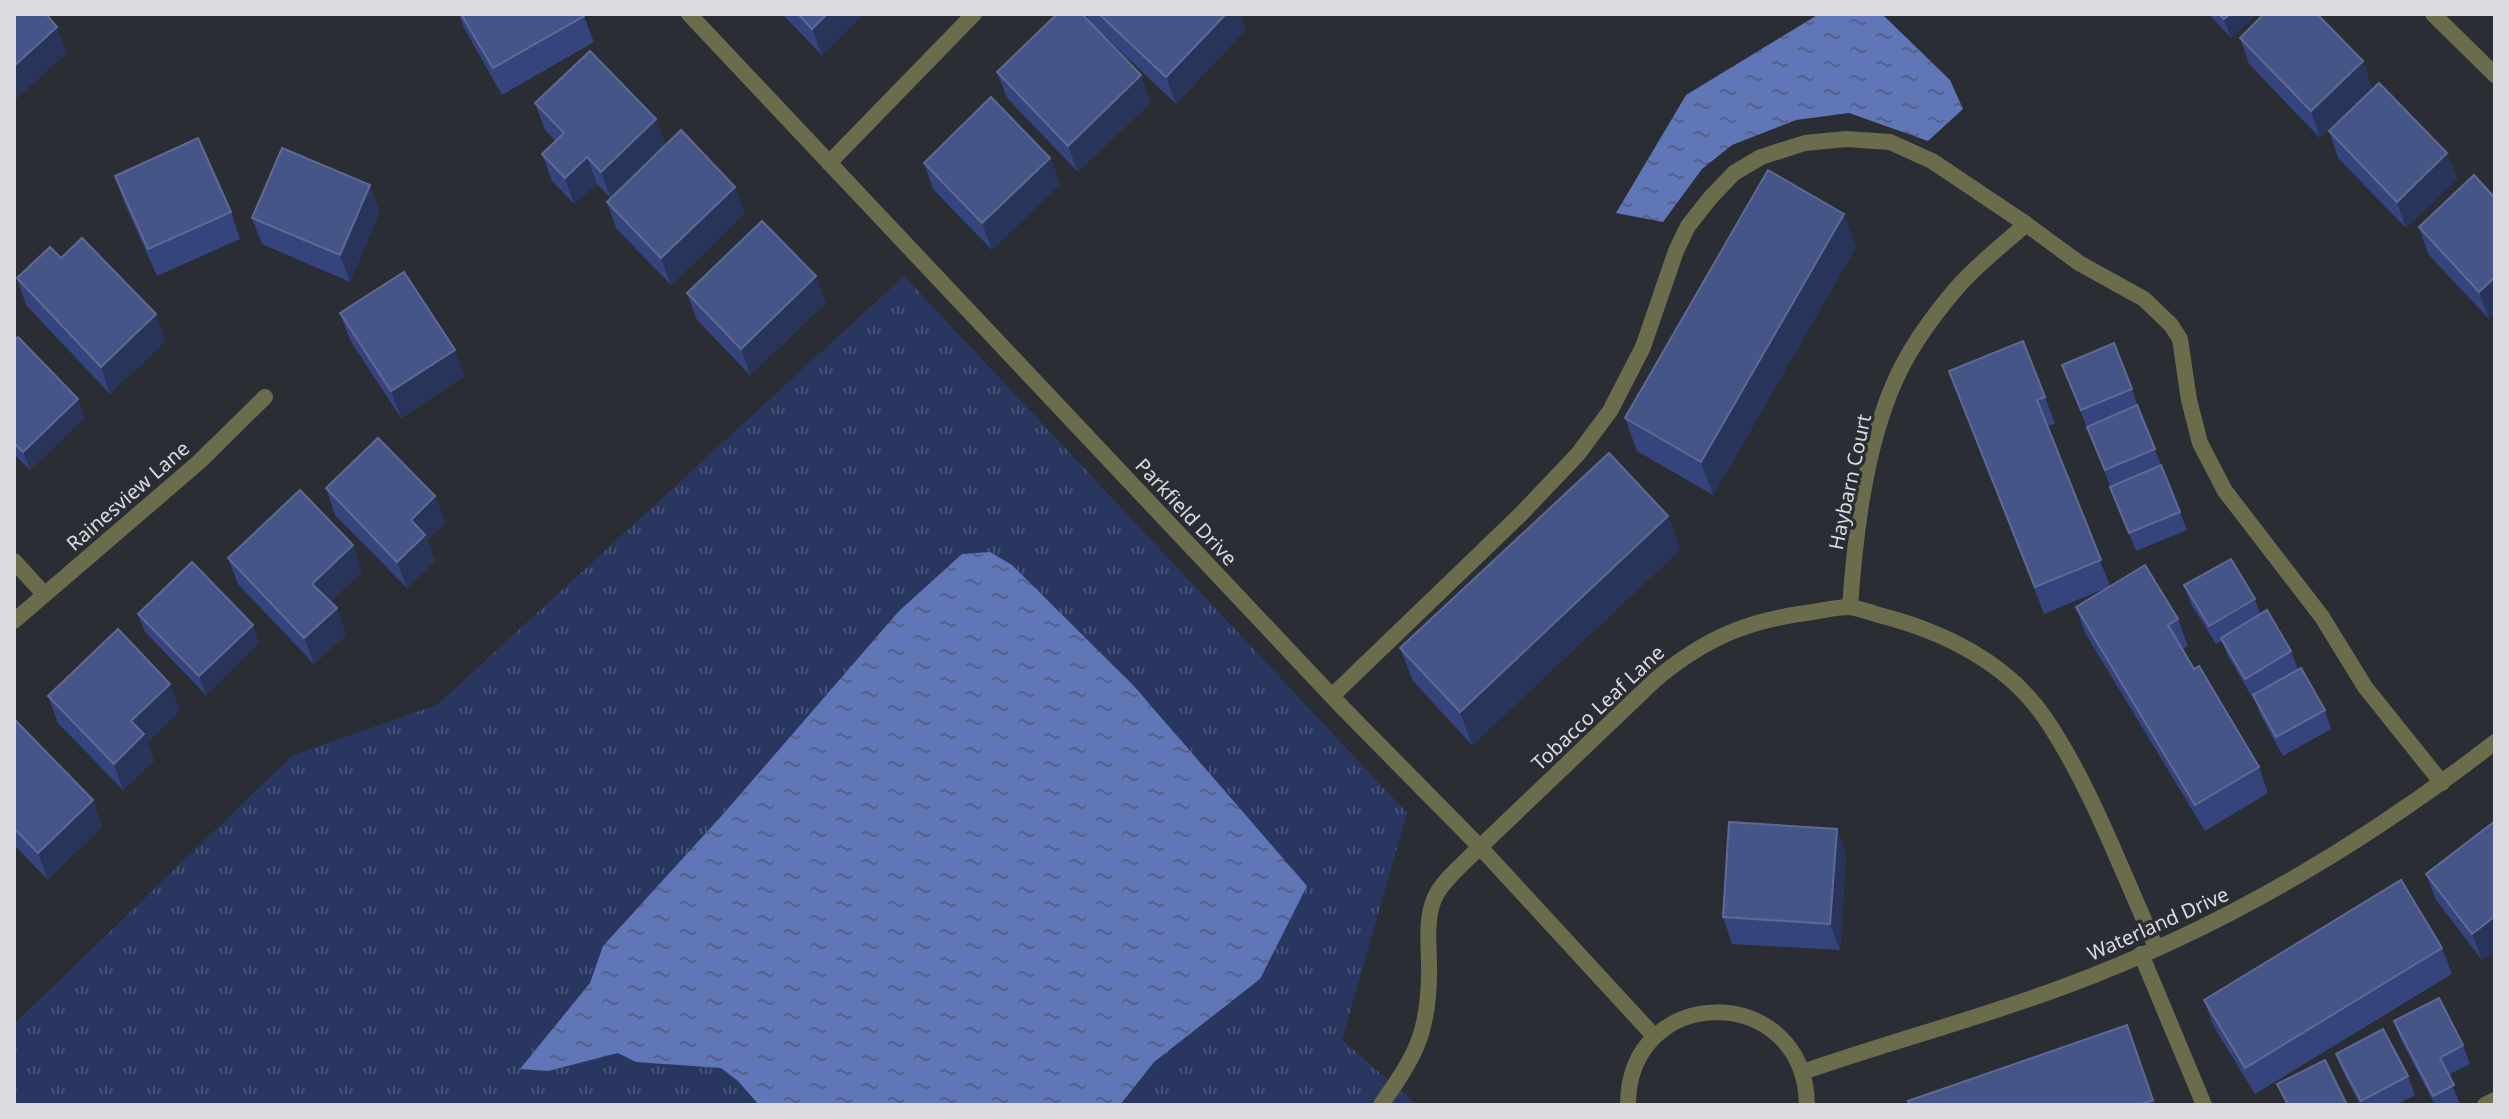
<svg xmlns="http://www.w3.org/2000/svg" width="2509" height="1119" viewBox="0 0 2509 1119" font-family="'Noto Sans',sans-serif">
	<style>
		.park { fill: url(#park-tufts) }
		.water { fill: url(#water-ripples) }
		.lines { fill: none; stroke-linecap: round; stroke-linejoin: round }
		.service { stroke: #6b6c4c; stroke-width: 16 }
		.minor { stroke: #6b6c4c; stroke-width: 16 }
		.wall { fill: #35447d }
		.shaded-wall { fill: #29345b }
		.building { fill: #465587; stroke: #5e6a95; stroke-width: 2 }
		.labels { text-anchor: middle; stroke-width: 7; stroke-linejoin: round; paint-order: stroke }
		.street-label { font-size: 20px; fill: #dbdce1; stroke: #2a2d34 }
	</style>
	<defs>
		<pattern id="park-tufts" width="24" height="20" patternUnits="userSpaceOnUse" patternTransform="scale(2)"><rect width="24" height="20" fill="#283660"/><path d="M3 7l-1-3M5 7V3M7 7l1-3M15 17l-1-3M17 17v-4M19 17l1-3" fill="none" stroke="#475276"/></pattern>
		<pattern id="water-ripples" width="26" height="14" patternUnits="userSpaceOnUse" patternTransform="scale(2)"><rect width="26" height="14" fill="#6076b7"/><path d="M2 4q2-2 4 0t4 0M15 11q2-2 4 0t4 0" fill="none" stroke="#546189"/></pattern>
	</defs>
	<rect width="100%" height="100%" fill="#2a2d34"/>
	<path class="park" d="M 904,276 L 1407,813 L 1342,1040 L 1417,1105 L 14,1105 L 14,1024 L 293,755 L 437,705 Z"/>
	<g class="water">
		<path d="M 1819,14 L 1882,14 L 1950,80 L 1963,109 L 1928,141 L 1849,113 L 1796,120 L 1732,145 L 1702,169 L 1663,222 L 1616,213 L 1686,95 Z"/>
		<path d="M 990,552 L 1012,565 L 1133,685 L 1307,886 L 1260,979 L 1154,1062 L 1120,1105 L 759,1105 L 738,1081 L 721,1068 L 636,1062 L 618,1053 L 548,1071 L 520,1069 L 590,983 L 603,946 L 725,812 L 899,611 L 962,554 Z"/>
	</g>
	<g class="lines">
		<g class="service">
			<path d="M 1332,696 L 1521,514 L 1578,454 L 1610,411 L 1643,347 L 1676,251 L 1688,226 L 1711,197 L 1734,173 L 1761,157 L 1805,143 L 1846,139 L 1890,142 L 1932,161 L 2026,224 L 2079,263 L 2144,299 L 2171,325 L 2180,339 L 2189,400 L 2200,443 L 2225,491 L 2322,617 L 2365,687 L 2442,783"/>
			<path d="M 2141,954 L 2204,1105"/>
			<path d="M 1381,1105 C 1414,1057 1428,1036 1429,976 C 1430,951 1424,921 1435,897 C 1442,881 1467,860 1480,847"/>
			<path d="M 2485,1105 L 2495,1100"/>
		</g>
		<g class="minor">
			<path d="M 689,14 L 1343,708 L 1480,847 L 1654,1036"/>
			<path d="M 2433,14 L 2495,75"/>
			<path d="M 829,163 L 974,14"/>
			<path d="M 14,561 L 44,594"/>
			<path d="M 1850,607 C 1855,535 1865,448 1895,381 C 1909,349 1932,317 1955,290 C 1975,266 2003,245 2026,224"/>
			<path d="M 14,621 L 199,462 L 265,397"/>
			<path d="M 1480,847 L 1655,680 C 1705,638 1748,620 1813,612 C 1825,610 1838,607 1849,607 C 1859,608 1869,612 1879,615 C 1942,631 2007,662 2045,718 C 2091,786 2122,872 2156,947"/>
			<path d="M 1803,1072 C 1889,1042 1977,1019 2063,987 C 2220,929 2364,844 2495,742"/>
			<path d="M 1628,1105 C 1628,982 1805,981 1807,1105"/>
		</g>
	</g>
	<g class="wall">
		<path d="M 459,14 L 583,14 L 594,42 L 502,95 L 464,28 Z"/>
		<path d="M 782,14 L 864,14 L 822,55 Z"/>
		<path d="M 1086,14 L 1240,14 L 1245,30 L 1176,104 L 1089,21 Z"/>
		<path d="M 2209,14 L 2256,14 L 2231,38 Z"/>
		<path d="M 2240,38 L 2363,61 L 2372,88 L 2320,138 L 2249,64 Z"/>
		<path d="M 997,72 L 1151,102 L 1078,172 L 1007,98 Z"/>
		<path d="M 535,103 L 666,145 L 745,213 L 671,285 L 616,228 L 607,202 L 611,198 L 597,184 L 574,204 L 552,181 L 542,154 L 556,141 L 545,130 Z"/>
		<path d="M 2329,131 L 2447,153 L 2457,179 L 2406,228 L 2338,158 Z"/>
		<path d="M 1050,158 L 1060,184 L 992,250 L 933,189 L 924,163 Z"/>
		<path d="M 115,176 L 231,212 L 240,239 L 157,276 L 124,202 Z"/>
		<path d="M 2495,198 L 2495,313 L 2489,319 L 2428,254 L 2419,227 Z"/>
		<path d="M 380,211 L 350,282 L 262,244 L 252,218 Z"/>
		<path d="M 1856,247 L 1713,495 L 1637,451 L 1625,418 Z"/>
		<path d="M 61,258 L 165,341 L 110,394 L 26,305 L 17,278 Z"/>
		<path d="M 687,293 L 826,303 L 750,375 L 697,320 Z"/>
		<path d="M 340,313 L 464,376 L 401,418 L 350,340 Z"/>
		<path d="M 14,340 L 85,418 L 30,470 L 14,454 Z"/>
		<path d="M 2062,365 L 2132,389 L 2138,407 L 2187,530 L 2136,551 Z"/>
		<path d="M 1949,371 L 2045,397 L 2055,424 L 2047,426 L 2110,586 L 2178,619 L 2188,646 L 2182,649 L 2259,767 L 2268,793 L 2205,831 L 2085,633 L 2076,607 L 2106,588 L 2044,614 Z"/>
		<path d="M 326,488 L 435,496 L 445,523 L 427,540 L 435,561 L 407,588 L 335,515 Z"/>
		<path d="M 1668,516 L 1680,550 L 1472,745 L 1413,681 L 1400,648 Z"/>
		<path d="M 228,558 L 362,571 L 330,602 L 346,635 L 314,664 L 238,584 Z"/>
		<path d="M 2184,585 L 2255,599 L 2260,614 L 2291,651 L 2298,670 L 2325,710 L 2331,729 L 2283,756 L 2260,714 L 2253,696 L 2252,697 L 2228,656 L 2222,641 L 2216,644 L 2191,604 Z"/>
		<path d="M 138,614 L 259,643 L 206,695 L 145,632 Z"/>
		<path d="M 48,696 L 180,710 L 147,742 L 154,761 L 123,790 L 58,723 Z"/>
		<path d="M 14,719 L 93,800 L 102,827 L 48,880 L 14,845 Z"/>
		<path d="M 2495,821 L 2482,960 L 2436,900 L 2426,874 Z"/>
		<path d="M 1837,829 L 1846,855 L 1840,950 L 1732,944 L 1723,917 Z"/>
		<path d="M 2442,948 L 2452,974 L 2255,1094 L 2214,1027 L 2204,1000 Z"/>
		<path d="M 2394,1021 L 2463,1045 L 2470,1064 L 2448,1075 L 2460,1104 L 2458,1105 L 2435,1105 L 2401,1040 Z"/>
		<path d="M 2127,1025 L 2155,1105 L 1909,1105 Z"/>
		<path d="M 2336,1054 L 2408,1076 L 2415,1095 L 2396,1105 L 2360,1105 L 2343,1072 Z"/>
	</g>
	<g class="shaded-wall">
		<path d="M 827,14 L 864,14 L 822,55 L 812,29 Z"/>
		<path d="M 1226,14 L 1240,14 L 1245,30 L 1176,104 L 1166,77 Z"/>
		<path d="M 2230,14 L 2256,14 L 2231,38 L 2224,19 Z"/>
		<path d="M 57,27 L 67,53 L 14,101 L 14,66 Z"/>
		<path d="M 2363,61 L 2372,88 L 2320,138 L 2311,111 Z"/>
		<path d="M 1141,75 L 1151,102 L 1078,172 L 1068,146 Z"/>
		<path d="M 656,119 L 666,146 L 611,198 L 601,172 Z"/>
		<path d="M 2447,153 L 2457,179 L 2406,228 L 2397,202 Z"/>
		<path d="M 587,157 L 597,184 L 574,204 L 565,178 Z"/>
		<path d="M 1050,158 L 1060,184 L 992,250 L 982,223 Z"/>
		<path d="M 370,185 L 380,211 L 350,282 L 340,255 Z"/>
		<path d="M 735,187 L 745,213 L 671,285 L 661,258 Z"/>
		<path d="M 1844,214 L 1856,247 L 1713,495 L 1701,462 Z"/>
		<path d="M 816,276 L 826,303 L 750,375 L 741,349 Z"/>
		<path d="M 2495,277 L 2495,313 L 2489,319 L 2479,292 Z"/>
		<path d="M 156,314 L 165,341 L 110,394 L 101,367 Z"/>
		<path d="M 455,350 L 464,376 L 401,418 L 391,391 Z"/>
		<path d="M 78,399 L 85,418 L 30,470 L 23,452 Z"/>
		<path d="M 435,496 L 445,523 L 427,540 L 435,561 L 407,588 L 397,562 L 411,520 Z"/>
		<path d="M 1668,516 L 1680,550 L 1472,745 L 1460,712 Z"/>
		<path d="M 353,545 L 362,571 L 322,610 L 312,584 Z"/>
		<path d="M 337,608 L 346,635 L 314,664 L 304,638 Z"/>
		<path d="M 253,625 L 259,643 L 206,695 L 199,676 Z"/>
		<path d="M 170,684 L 180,710 L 147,742 L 154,761 L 123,790 L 114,764 L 131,721 Z"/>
		<path d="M 93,800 L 102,827 L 48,880 L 38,853 Z"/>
		<path d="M 1837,829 L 1846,855 L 1840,950 L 1830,924 Z"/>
		<path d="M 2495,916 L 2495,950 L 2482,960 L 2472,934 Z"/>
	</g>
	<g class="building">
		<path d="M 14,14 L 46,14 L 57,27 L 14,66 Z"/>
		<path d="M 461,14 L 583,14 L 584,16 L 493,68 Z"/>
		<path d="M 798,14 L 827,14 L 812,29 Z"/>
		<path d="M 1057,14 L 1082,14 L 1141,75 L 1068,146 L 997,72 Z"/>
		<path d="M 1099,14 L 1226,14 L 1166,77 Z"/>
		<path d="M 2219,14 L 2230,14 L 2224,19 Z"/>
		<path d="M 2264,14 L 2317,14 L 2363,61 L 2311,111 L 2240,38 Z"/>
		<path d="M 590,51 L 656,119 L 601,172 L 587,157 L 565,178 L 542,154 L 564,133 L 535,103 Z"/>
		<path d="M 2379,83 L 2447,153 L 2397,202 L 2329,131 Z"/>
		<path d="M 991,97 L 1050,158 L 982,223 L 924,163 Z"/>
		<path d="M 681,130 L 735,187 L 661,258 L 607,202 Z"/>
		<path d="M 198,138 L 231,212 L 148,249 L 115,176 Z"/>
		<path d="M 282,148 L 370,185 L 340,255 L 252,218 Z"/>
		<path d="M 1768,170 L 1844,214 L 1701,462 L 1625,418 Z"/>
		<path d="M 2474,175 L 2495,198 L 2495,277 L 2479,292 L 2419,227 Z"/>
		<path d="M 762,221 L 816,276 L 741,349 L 687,293 Z"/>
		<path d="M 82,238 L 156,314 L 101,367 L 17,278 L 50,247 L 61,258 Z"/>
		<path d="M 404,272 L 455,350 L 391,391 L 340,313 Z"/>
		<path d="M 18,337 L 78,399 L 23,452 L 14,443 L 14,340 Z"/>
		<path d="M 2023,341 L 2045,397 L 2037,400 L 2101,560 L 2035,587 L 1949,371 Z"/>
		<path d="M 2114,343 L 2132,389 L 2081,410 L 2062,365 Z"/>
		<path d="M 2137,405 L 2155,449 L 2105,470 L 2087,427 Z"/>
		<path d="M 378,438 L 435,496 L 411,520 L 425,535 L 397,562 L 326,488 Z"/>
		<path d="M 1609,453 L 1668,516 L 1460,712 L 1400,648 Z"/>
		<path d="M 2161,465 L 2180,512 L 2129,533 L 2110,487 Z"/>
		<path d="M 300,490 L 353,545 L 312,584 L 337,608 L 304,638 L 228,558 Z"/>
		<path d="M 2231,559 L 2255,599 L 2209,626 L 2184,585 Z"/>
		<path d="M 192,562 L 253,625 L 199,676 L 138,614 Z"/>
		<path d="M 2145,565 L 2178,619 L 2168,625 L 2194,669 L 2199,666 L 2259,767 L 2195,805 L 2076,607 Z"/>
		<path d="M 2267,610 L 2291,651 L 2245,679 L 2221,638 Z"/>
		<path d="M 118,629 L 170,684 L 131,721 L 144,734 L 114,764 L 48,696 Z"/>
		<path d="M 2301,668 L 2325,710 L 2276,737 L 2253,695 Z"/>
		<path d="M 14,719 L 93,800 L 38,853 L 14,828 Z"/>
		<path d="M 2495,821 L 2495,916 L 2472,934 L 2426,874 Z"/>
		<path d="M 1729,822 L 1837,829 L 1830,924 L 1723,917 Z"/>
		<path d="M 2401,880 L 2442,948 L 2245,1068 L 2204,1000 Z"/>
		<path d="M 2439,998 L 2463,1045 L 2440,1058 L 2454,1085 L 2433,1096 L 2394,1021 Z"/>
		<path d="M 2127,1025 L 2153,1100 L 2138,1105 L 1909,1105 L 1908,1101 Z"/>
		<path d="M 2383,1029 L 2408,1076 L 2361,1101 L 2336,1054 Z"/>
		<path d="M 2325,1060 L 2347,1105 L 2288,1105 L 2277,1084 Z"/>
	</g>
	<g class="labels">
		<g class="street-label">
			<text transform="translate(1850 482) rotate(-78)" y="7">Haybarn Court</text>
			<text transform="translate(128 496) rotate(-41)" y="7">Rainesview Lane</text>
			<text transform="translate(1186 512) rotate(47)" y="7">Parkfield Drive</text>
			<text transform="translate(1598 708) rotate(-43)" y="7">Tobacco Leaf Lane</text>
			<text transform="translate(2158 924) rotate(-24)" y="7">Waterland Drive</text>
		</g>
	</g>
	<rect width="2509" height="1119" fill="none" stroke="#dbdce1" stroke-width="32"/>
</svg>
